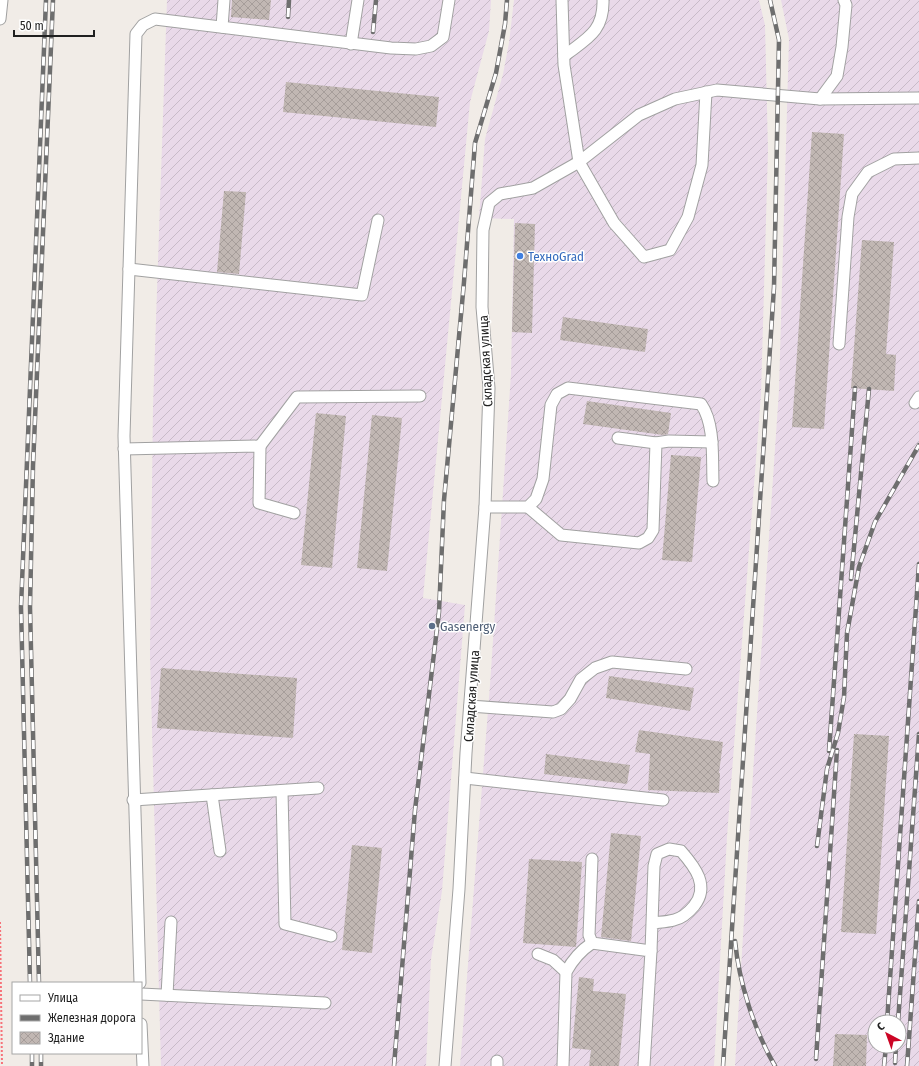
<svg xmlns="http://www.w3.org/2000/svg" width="919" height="1066" viewBox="0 0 919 1066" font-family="'Fira Sans Condensed',sans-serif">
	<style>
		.industrial { fill: url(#industrial-furrows); fill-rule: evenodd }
		.building { fill: url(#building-cross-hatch) }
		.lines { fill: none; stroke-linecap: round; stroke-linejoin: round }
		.minor-casing { stroke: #a1a1a1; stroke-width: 13 }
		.path { stroke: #f77279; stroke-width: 2; stroke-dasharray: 2 2; stroke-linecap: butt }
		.minor { stroke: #fff; stroke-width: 11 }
		.rail-casing { stroke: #6e6e6e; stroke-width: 4.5 }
		.rail { stroke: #fff; stroke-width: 3; stroke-dasharray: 9; stroke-linecap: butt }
		.shop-dot { fill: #3f7fe0; stroke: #fff; stroke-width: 1.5 }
		.service-dot { fill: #5c6f8a; stroke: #fff; stroke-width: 1.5 }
		.labels { text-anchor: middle; stroke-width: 3; stroke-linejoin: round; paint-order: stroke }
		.shop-label { font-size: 13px; fill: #366cbe; stroke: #fff; text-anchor: start }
		.street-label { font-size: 13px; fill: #202020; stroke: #fff }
		.service-label { font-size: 13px; fill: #4e5e75; stroke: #fff; text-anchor: start }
	</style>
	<defs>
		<pattern id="industrial-furrows" width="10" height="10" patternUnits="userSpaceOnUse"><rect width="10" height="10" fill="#e9d9e9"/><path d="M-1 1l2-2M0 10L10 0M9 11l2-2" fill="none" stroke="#c8bac8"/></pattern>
		<pattern id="building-cross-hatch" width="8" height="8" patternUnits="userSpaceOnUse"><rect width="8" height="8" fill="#c1b7b3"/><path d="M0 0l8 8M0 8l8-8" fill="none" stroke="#a69d9a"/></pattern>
	</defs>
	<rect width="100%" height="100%" fill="#f1ece7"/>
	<g class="industrial">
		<path d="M 167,0 L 491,0 L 489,31 L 470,102 L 423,598 L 465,605 L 442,891 L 431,959 L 426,1066 L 161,1066 L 150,654 L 153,407 Z"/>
		<path d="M 514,0 L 759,0 L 765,25 L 768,150 L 761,394 L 727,837 L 714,1066 L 460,1066 L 490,685 L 511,374 L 514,219 L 479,218 L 485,139 L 503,74 L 509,43 Z"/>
		<path d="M 781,0 L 919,0 L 919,1066 L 735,1066 L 754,758 L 779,390 L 789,39 ZM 875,1022 L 899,1022 L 899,1046 L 875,1046 Z"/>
	</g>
	<g class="building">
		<path d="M 232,0 L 271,0 L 269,20 L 231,17 Z"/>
		<path d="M 286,82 L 439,97 L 436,127 L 283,112 Z"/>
		<path d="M 812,132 L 844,134 L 824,429 L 792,427 Z"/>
		<path d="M 224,191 L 246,192 L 239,274 L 217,272 Z"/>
		<path d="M 515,223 L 535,224 L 532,333 L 512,332 Z"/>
		<path d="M 862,240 L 894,242 L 886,354 L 896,355 L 894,391 L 851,388 Z"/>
		<path d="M 563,317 L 648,329 L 645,352 L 560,340 Z"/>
		<path d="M 587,401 L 671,413 L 668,434 L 663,435 L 583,424 Z"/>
		<path d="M 316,413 L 346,416 L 332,568 L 301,565 Z"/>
		<path d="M 372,415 L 402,418 L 387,571 L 357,568 Z"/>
		<path d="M 671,455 L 701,457 L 692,562 L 662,560 Z"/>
		<path d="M 161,668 L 297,678 L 293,738 L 157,728 Z"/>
		<path d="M 609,676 L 694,688 L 690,711 L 606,698 Z"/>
		<path d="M 639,730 L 723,742 L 719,773 L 720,773 L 719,793 L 648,790 L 650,754 L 635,752 Z"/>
		<path d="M 854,734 L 889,736 L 876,934 L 841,932 Z"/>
		<path d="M 546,754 L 630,765 L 627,784 L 544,774 Z"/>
		<path d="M 611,833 L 641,836 L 631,941 L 601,937 Z"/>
		<path d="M 352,845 L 382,848 L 372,953 L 342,950 Z"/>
		<path d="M 529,859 L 582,862 L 576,947 L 523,943 Z"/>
		<path d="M 579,977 L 594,979 L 593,991 L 626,994 L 619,1066 L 589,1066 L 591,1050 L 572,1048 Z"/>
		<path d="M 835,1034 L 867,1035 L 866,1066 L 833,1066 Z"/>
	</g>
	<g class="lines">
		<defs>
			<g id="minor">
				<path d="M 562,0 L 564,65 L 579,162 L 614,223 L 644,257 L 670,250 L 688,217 L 702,165 L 706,92"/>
				<path d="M 0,19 L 2,0"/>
				<path d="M 222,27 L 224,0"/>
				<path d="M 351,44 L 358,0"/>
				<path d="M 564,56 C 586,39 604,32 603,0"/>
				<path d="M 820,99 L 837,76 L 842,47 L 846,5 L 844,0"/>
				<path d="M 129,269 L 362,295 L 378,220"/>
				<path d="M 839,344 L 848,217 L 852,194 L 868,172 L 894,159 L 919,158"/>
				<path d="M 915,403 L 919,397"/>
				<path d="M 618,438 L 656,443"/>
				<path d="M 260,446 L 297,397 L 420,396"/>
				<path d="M 124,449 L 260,446 L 259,503 L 294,513"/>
				<path d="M 485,507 L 528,507 L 536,499 L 543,479 L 551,405 L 557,394 L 568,388 L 701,404 C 715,424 712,457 713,481"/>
				<path d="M 528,507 L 561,535 L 639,543 L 648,538 L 653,530 L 656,443 L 669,441 L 712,442"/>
				<path d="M 470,706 L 553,712 L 561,709 L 570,699 L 581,679 L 595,668 L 612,662 L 686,669"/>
				<path d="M 465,778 L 663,800"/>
				<path d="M 282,791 L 285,924 L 331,936"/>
				<path d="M 212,795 L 220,851"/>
				<path d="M 133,800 L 318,788"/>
				<path d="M 592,859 L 589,935 L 592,943 L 651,951 L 644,1066"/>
				<path d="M 651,951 L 654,866 L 657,854 L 669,849 L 681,851 C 695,867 710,886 694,906 C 689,912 683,918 674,920 C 667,922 660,922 652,923"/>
				<path d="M 538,954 L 553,960 L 566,972"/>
				<path d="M 140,983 L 124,436 L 136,34 L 143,25 L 155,19 L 391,48 L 416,49 L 431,46 L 443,37 L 449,0"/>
				<path d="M 141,994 L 325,1003"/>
				<path d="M 167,995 L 171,922"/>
				<path d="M 141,1024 L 143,1066"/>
				<path d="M 497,1061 L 497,1066"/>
				<path d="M 445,1066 L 459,889 L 466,753 L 485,507 L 489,388 L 482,307 L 483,230 L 489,203 L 500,194 L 533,188 L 579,162 L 639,115 L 675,99 L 717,90 L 820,99 L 919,98"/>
				<path d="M 563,1066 L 566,972 C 573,959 580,951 592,943"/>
			</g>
		</defs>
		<use href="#minor" class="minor-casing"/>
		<path class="path" d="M 0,922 L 2,1066"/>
		<use href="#minor" class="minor"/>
		<defs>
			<g id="rail">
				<path d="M 288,17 L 289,0"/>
				<path d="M 373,32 L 376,0"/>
				<path d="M 851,579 L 869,389"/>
				<path d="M 829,751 L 855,388"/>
				<path d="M 817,846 L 827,769 L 838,733 L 844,697 L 847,633 L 859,567 L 875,522 L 919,445"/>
				<path d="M 735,941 C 739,982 754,1030 775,1066"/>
				<path d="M 30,983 L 21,607 L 46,0"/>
				<path d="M 39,983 L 30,607 L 33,466 L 53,0"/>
				<path d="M 887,1022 L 919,564"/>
				<path d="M 898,1022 L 919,734"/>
				<path d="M 32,1053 L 32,1066"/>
				<path d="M 41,1053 L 41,1066"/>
				<path d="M 816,1059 L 837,750"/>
				<path d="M 895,1063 L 896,1046"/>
				<path d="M 394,1066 L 415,810 L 439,612 L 444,500 L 464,282 L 475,143 L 496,73 L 505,24 L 507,0"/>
				<path d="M 723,1066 L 774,287 L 779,40 L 770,0"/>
				<path d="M 884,1066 L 886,1046"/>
				<path d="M 907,1066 L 919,901"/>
			</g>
		</defs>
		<use href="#rail" class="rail-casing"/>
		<use href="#rail" class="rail"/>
	</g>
	<circle class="shop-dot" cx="520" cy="256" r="4"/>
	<circle class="service-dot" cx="432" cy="626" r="4"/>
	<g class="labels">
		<g class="shop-label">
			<text x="528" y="261">ТехноGrad</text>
		</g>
		<g class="street-label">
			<text transform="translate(485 361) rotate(-93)" y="5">Складская улица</text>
			<text transform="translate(471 696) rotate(-86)" y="5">Складская улица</text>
		</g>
		<g class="service-label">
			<text x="440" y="631">Gasenergy</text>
		</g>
	</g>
	<rect x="12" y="982" width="130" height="72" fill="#ffffff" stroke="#a6a6a6"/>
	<rect x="20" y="995" width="20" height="6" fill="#ffffff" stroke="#a6a6a6"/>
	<text x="48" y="1002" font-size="12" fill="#202020">Улица</text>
	<rect x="20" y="1015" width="20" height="6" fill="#6e6e6e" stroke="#a6a6a6"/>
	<text x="48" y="1022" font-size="12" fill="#202020">Железная дорога</text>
	<rect x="20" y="1032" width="20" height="12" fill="url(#building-cross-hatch)" stroke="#a6a6a6"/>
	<text x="48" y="1042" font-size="12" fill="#202020">Здание</text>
	<g transform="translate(887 1034) rotate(319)"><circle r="19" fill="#ffffff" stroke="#a6a6a6"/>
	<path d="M0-3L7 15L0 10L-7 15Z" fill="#cc0525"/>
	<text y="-6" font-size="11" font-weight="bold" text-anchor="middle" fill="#202020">С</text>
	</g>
	<path d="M14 30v6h80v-6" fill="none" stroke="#202020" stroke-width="2"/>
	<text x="20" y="30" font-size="12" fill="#202020" stroke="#ffffff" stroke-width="3" paint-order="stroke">50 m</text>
</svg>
